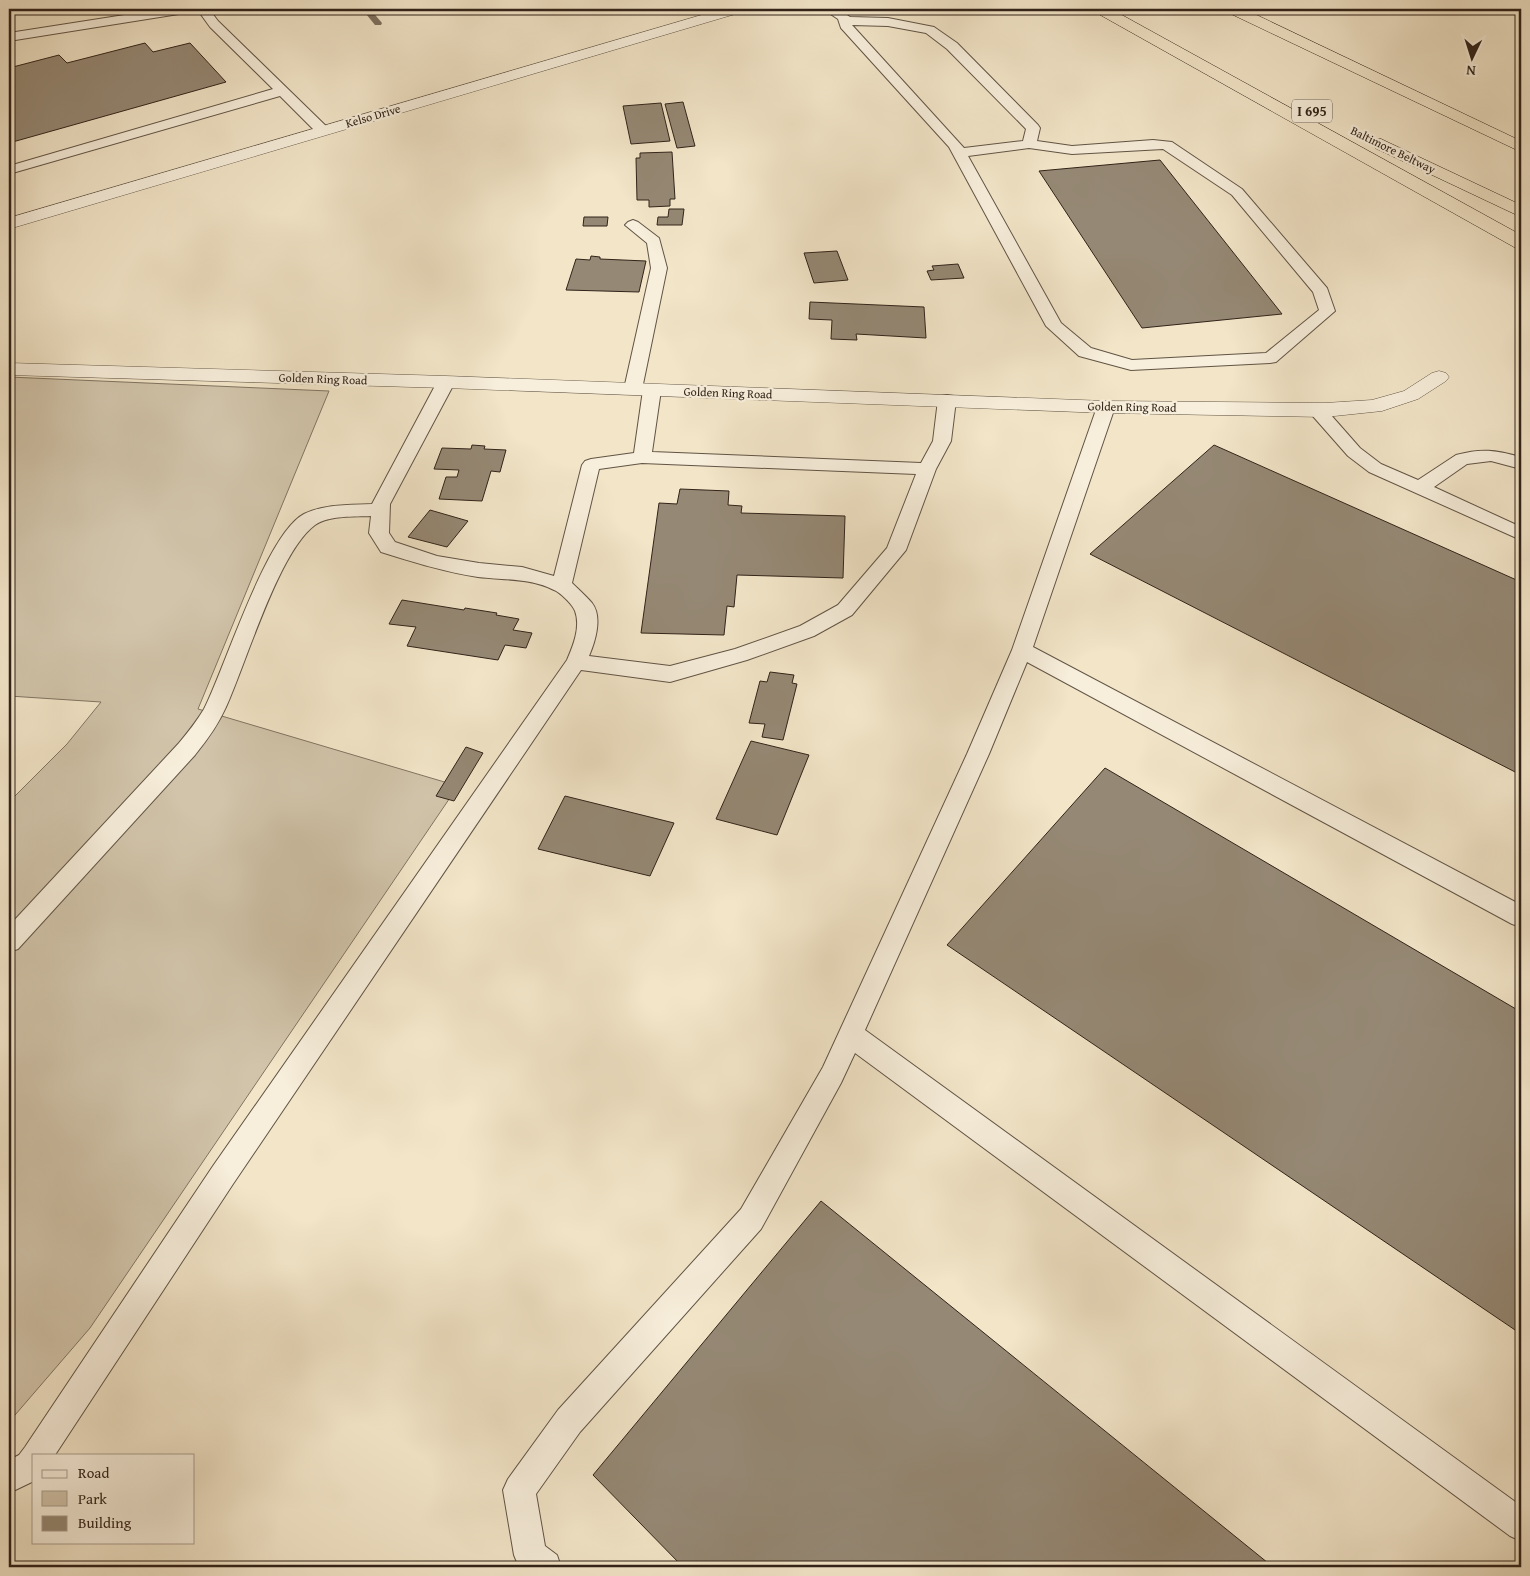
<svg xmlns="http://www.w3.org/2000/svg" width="1530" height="1576" viewBox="0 0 1530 1576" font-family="'Gentium Book Plus',serif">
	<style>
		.green { fill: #d1c4aa; stroke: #817462 }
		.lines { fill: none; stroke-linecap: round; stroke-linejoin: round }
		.stream { fill: #7d705e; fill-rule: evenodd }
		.building { fill: #958874; stroke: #312319 }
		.service-casing { stroke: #615445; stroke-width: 2 }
		.minor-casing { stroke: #615445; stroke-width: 1 }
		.tertiary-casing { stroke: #615445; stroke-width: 1 }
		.motorway-casing { stroke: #312319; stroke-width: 1 }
		.service { fill: #f7eedb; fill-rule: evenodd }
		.minor { fill: #f7eedb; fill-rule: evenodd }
		.tertiary { fill: #f7eedb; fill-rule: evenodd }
		.motorway { fill: #f2e5c8; fill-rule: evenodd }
		.labels { text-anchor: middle; stroke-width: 4.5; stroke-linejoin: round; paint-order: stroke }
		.far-street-label { font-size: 12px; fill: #312319; stroke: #f7eedb }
		.shield { fill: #f7eedb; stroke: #6c6053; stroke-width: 1 }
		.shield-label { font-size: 14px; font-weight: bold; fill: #312319 }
	</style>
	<rect width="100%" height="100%" fill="#f2e5c8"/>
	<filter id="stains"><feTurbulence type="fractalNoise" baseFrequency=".004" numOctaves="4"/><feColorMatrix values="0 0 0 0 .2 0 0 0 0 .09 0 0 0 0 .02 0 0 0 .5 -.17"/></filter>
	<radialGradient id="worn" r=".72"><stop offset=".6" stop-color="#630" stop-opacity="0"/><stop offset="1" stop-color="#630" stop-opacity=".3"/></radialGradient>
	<path class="green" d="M 9,377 L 329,391 L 198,709 L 458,786 L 90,1328 L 9,1422 L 9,802 L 67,744 L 101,702 L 9,696 Z"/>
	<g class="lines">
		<path class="stream" d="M 362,9 L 370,9 L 382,23 L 381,25 L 375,25 Z"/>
	</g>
	<g class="building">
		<path d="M 145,43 L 153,52 L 190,43 L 226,82 L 9,143 L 9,68 L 59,55 L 67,63 Z"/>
		<path d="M 683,102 L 695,146 L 677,148 L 665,104 Z"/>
		<path d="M 661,103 L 670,141 L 631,144 L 623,106 Z"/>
		<path d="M 672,152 L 675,199 L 670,199 L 670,206 L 649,207 L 649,200 L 637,200 L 636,158 L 640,158 L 640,153 Z"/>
		<path d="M 1160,160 L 1282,314 L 1142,328 L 1039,171 Z"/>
		<path d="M 669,209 L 684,209 L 682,225 L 657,225 L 658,217 L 668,217 Z"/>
		<path d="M 584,217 L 608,217 L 607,226 L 583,226 Z"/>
		<path d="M 837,251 L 848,280 L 814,283 L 804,253 Z"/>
		<path d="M 591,256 L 600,257 L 600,259 L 646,261 L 639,292 L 566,290 L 576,259 L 590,260 Z"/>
		<path d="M 958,264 L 964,278 L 931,280 L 927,271 L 934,270 L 932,266 Z"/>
		<path d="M 810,302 L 924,307 L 926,338 L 856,334 L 857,340 L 831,339 L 832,320 L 809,319 Z"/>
		<path d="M 472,445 L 485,446 L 484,449 L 506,450 L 500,472 L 491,471 L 482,501 L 439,499 L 446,477 L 457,477 L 459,470 L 434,469 L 442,448 L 471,449 Z"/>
		<path d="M 1214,445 L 1521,582 L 1521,775 L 1090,554 Z"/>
		<path d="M 680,489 L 729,491 L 728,505 L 742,506 L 741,513 L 845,516 L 843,578 L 737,575 L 734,607 L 727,606 L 724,635 L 641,633 L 659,503 L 677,504 Z"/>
		<path d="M 430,510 L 468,521 L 447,547 L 408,537 Z"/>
		<path d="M 402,600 L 464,610 L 465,608 L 497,613 L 496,615 L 519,619 L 513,630 L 532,633 L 526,648 L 505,645 L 498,660 L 407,646 L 416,627 L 389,624 Z"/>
		<path d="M 770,672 L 794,675 L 792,683 L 797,684 L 783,740 L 762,737 L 765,724 L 749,723 L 760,681 L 767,682 Z"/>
		<path d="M 751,741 L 809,755 L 777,835 L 716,819 Z"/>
		<path d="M 466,747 L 483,753 L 454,801 L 436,796 Z"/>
		<path d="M 1105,768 L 1521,1012 L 1521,1334 L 947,945 Z"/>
		<path d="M 565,796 L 674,823 L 650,876 L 538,849 Z"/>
		<path d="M 821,1201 L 1273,1567 L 683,1567 L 593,1475 Z"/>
	</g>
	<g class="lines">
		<defs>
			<g id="service">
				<path d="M 163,9 L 191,9 L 185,13 L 9,41 L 9,33 Z"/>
				<path d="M 197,9 L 209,9 L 218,21 L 328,128 L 330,131 L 328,134 L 318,134 L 280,96 L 9,174 L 9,166 L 273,89 L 210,27 Z"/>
				<path d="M 823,9 L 838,9 L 850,17 L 888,18 L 934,27 L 957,43 L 1038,125 L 1040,128 L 1037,141 L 1072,146 L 1153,140 L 1172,142 L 1242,189 L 1327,288 L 1335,311 L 1276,362 L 1270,363 L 1131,370 L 1079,356 L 1046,326 L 949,147 L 841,28 L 838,19 ZM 852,25 L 888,26 L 926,33 L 947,49 L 1026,129 L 1023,141 L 964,148 ZM 1029,148 L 1072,154 L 1163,149 L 1232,195 L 1313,292 L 1319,310 L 1266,353 L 1132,360 L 1091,348 L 1061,323 L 968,156 Z"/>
				<path d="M 633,220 L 638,222 L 659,238 L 667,268 L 642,389 L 639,393 L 633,394 L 627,393 L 624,389 L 651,268 L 647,243 L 625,225 L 628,222 Z"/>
				<path d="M 446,377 L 452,378 L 455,382 L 390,504 L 389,533 L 395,542 L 437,556 L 479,563 L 522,567 L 554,576 L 582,465 L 585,461 L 591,459 L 634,453 L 643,390 L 646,386 L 652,385 L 658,386 L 661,390 L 652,452 L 921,463 L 933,441 L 938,400 L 941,396 L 947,395 L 953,396 L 956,400 L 951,441 L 936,469 L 906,550 L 852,615 L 814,636 L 747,660 L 670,682 L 581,670 L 233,1184 L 55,1455 L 34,1455 L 34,1481 L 9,1493 L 9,1460 L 19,1455 L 25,1447 L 213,1166 L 567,660 C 573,646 581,627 575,611 C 573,605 560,592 554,590 C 531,578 503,580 478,577 C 445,572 413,562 381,552 L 369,533 L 371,516 C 355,517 329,515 315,525 C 279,551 246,663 226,707 C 218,725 207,740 195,755 L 18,949 L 9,952 L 9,926 L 179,743 C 188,732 197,721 204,709 C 225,668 266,534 304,514 C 324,504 350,505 372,504 L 437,382 L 440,378 ZM 642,463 L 916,474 L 887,548 L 838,605 L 800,626 L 735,649 L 670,666 L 589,656 C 595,642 603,617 592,603 C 586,596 579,590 572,583 L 599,469 Z"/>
				<path d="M 1106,402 L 1112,403 L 1115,407 L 1033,647 L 1521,905 L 1521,927 L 1512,924 L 1027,662 L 989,754 L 865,1030 L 1521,1506 L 1521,1541 L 1510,1536 L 855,1053 L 841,1083 L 761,1229 L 580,1432 L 536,1494 L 545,1546 L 557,1555 L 561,1567 L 519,1567 L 514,1555 L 503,1490 L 508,1479 L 558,1410 L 741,1209 L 823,1067 L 967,754 L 1012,650 L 1097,407 L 1100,403 Z"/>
				<path d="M 1317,405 L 1323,406 L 1360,448 L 1381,464 L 1418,480 L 1456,455 C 1482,448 1495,450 1521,457 L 1521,469 L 1491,461 L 1467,464 L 1434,487 L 1521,527 L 1521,540 L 1369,472 L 1348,456 L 1311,414 L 1308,410 L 1311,406 Z"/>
			</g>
			<path id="minor" d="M 9,363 L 446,376 L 1106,401 L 1325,403 L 1372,400 L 1404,391 L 1432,373 L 1439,371 L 1446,373 L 1449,377 L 1446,381 L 1418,399 L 1382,411 L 1325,417 L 1106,413 L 446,388 L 9,375 Z"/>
			<path id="tertiary" d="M 722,9 L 745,9 L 742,12 L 9,229 L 9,218 Z"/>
			<g id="motorway">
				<path d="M 1093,9 L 1111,9 L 1521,235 L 1521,249 L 1514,247 L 1095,12 Z"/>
				<path d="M 1224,9 L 1244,9 L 1521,141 L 1521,152 L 1227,12 Z"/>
				<path d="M 1381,139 L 1521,205 L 1521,217 L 1375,148 L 1372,144 L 1375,140 Z"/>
			</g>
		</defs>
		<use href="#service" class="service-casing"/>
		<use href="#minor" class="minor-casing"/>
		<use href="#tertiary" class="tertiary-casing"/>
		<use href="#motorway" class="motorway-casing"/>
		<use href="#service" class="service"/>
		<use href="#minor" class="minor"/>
		<use href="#tertiary" class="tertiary"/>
		<use href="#motorway" class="motorway"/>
	</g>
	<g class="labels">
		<g class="far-street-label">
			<text transform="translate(373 116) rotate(-16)" y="4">Kelso Drive</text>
			<text transform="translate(1393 150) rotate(26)" y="4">Baltimore Beltway</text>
			<text transform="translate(323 379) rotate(2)" y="4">Golden Ring Road</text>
			<text transform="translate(728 393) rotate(2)" y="4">Golden Ring Road</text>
			<text transform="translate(1132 407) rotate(1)" y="4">Golden Ring Road</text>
		</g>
		<rect class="shield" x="1292" y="99.5" width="40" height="23" rx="4"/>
		<g class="shield-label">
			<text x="1312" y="116">I 695</text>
		</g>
	</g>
	<rect width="1530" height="1576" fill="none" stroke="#f2e5c8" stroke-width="30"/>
	<rect x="10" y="10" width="1510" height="1556" fill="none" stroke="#312319" stroke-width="2.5"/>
	<rect x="15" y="15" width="1500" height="1546" fill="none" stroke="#312319"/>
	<rect x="32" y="1454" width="162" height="90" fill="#f7eedb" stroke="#a89d8d"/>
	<rect x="42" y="1470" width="25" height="8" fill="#f7eedb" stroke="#a89d8d"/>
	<text x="78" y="1478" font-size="15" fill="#312319">Road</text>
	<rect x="42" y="1491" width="25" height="15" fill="#d1c4aa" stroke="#a89d8d"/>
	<text x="78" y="1504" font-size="15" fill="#312319">Park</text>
	<rect x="42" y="1516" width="25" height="15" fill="#958874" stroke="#a89d8d"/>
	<text x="78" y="1528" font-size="15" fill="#312319">Building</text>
	<g transform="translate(1472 58) rotate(184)" stroke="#f7eedb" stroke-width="4" paint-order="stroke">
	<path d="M0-4L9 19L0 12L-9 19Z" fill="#312319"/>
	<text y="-8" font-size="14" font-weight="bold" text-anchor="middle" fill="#312319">N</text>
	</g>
	<rect width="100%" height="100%" filter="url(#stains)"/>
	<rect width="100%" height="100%" fill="url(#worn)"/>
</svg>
